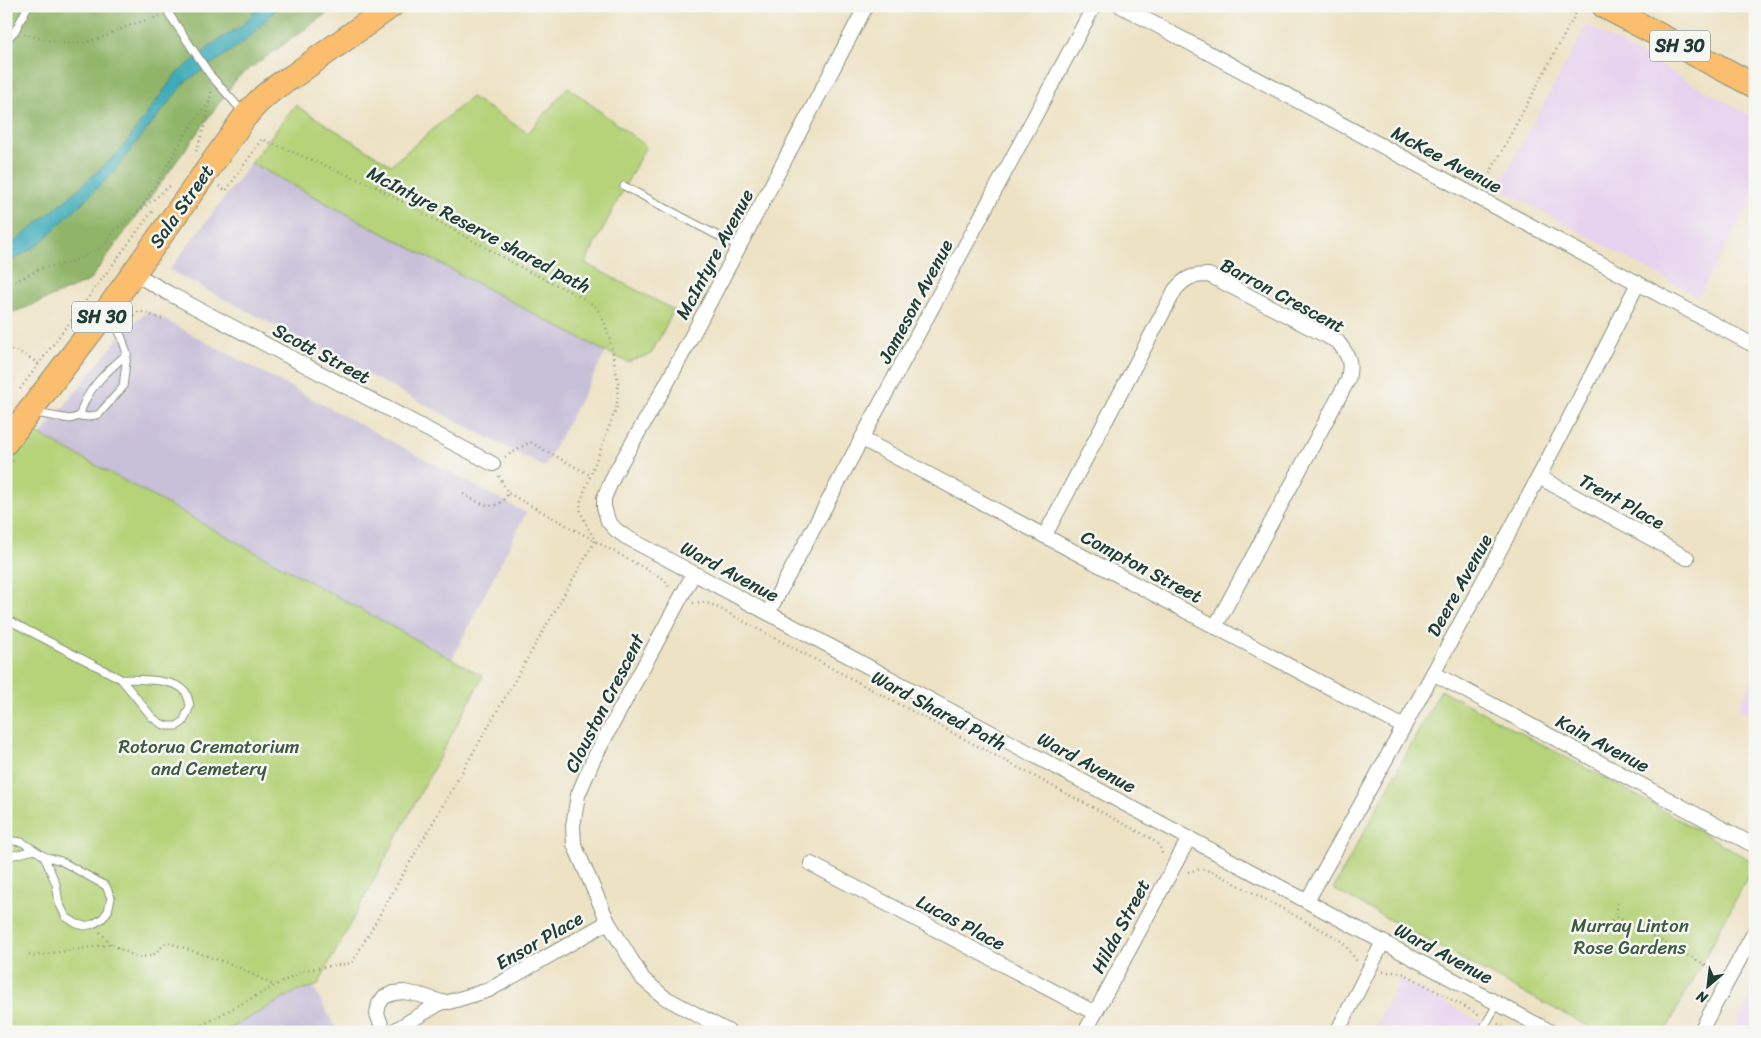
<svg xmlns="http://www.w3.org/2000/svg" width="1761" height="1038" viewBox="0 0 1761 1038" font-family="Sriracha,sans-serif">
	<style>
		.built { fill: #e7d2ef }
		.industrial { fill: #c8bfd8 }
		.green { fill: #b6d379; stroke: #6a8856 }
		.forest { fill: #90b569; stroke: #58794e }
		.water { fill: #3cabb9; stroke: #2e7476 }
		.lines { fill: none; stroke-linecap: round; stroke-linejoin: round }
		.service-casing { stroke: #86907c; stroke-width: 9 }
		.minor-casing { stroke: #86907c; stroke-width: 16 }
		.trunk-casing { stroke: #86907c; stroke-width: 26 }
		.path { stroke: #86907c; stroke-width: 2.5; stroke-dasharray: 1 4; stroke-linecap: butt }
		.service { stroke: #fff; stroke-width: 7 }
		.minor { stroke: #fff; stroke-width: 14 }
		.trunk { stroke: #fbbe6e; stroke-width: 24 }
		.labels { text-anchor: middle; stroke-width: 5; stroke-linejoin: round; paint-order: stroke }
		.shield { fill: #f6f6f2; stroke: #60746d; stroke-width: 1 }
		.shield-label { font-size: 18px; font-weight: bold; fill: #1f3d34 }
		.street-label { font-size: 19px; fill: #1f3d34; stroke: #f6f6f2 }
		.park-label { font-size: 19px; fill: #3d5b42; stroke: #f6f6f2 }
	</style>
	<rect width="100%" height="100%" fill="#f6f6f2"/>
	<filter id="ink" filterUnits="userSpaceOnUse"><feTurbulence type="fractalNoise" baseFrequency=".02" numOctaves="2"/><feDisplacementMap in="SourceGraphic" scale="10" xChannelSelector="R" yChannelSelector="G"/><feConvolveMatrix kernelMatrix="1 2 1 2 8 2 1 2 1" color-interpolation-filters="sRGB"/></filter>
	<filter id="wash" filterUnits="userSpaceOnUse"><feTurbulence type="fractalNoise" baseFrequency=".0096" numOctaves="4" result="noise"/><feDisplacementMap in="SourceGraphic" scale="20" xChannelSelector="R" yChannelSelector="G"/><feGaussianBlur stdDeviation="1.12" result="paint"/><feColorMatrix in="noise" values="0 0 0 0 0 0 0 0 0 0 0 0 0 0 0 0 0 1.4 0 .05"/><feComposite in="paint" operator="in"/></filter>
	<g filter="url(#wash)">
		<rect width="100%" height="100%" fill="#ede2c4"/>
		<g class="built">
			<path d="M 1587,25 L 1755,118 L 1755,195 L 1698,297 L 1498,187 Z"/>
			<path d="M 1755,676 L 1755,717 L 1738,708 Z"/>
			<path d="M 1400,979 L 1499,1032 L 1373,1032 Z"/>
			<path d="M 1755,988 L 1755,1032 L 1732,1032 Z"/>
		</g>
		<g class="industrial">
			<path d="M 251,163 L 606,352 L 544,467 L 169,270 Z"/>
			<path d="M 148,311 L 526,513 L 452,659 L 41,435 L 120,336 Z"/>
			<path d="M 313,987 L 338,1032 L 223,1032 L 299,990 Z"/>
		</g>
		<g class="green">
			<path d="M 568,87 L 646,146 L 585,263 L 674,310 L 651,354 L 628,362 L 606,352 L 251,163 L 295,105 L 391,165 L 471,97 L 528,133 Z"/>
			<path d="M 31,430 L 483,676 L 317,986 L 299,990 L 223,1032 L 6,1032 L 6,463 Z"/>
			<path d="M 1441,690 L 1623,788 L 1755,863 L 1665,1032 L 1599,1032 L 1515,988 L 1333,889 Z"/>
		</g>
		<path class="forest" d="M 6,6 L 337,6 L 238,77 L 89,281 L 25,308 L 6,314 Z"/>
		<path class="water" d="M 260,6 L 279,6 L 247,40 L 185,82 L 110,176 L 38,245 L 6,264 L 6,249 L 69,197 L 120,151 L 175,75 L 221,38 L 242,26 Z"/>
	</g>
	<g filter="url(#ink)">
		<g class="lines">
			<defs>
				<g id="service">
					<path d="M 166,6 L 169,14 L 211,76 L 243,112"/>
					<path d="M 6,40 L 15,31 L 28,6"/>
					<path d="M 624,186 L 739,247"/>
					<path d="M 35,413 L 70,419 L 80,416 L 89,417 L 99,414 L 123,387 L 127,354 L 122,338 L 110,313"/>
					<path d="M 80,416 C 84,391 108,370 127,354"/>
					<path d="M 6,619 L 121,679 L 152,717 L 160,723 L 167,726 L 177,726 L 183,722 L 190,706 C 189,701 188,696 185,691 C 174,678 137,680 121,679"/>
					<path d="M 6,840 L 22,842 L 44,856 L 61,861 L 106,886 L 111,898 L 108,911 L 102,919 L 93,924 L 85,926 L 77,924 L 66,917 L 59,903 L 56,884 L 44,856"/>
					<path d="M 6,857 L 35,850"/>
					<path d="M 1481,1032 L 1498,1003"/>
				</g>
				<g id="minor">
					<path d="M 866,6 L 667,383 L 615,473 L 604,498 L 604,507 L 608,521 L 616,530 L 626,537 L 1551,1032"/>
					<path d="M 1121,6 L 1755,346"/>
					<path d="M 135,272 L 144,279 L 170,294 L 493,464"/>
					<path d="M 862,439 L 1404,727"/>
					<path d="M 1539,477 L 1687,558"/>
					<path d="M 1045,535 L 1175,290 C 1186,277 1192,275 1209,275 L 1338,342 C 1349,356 1352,361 1348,380 L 1215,627"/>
					<path d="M 694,573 L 593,760 L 578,795 L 573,826 L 574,844 L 608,922 L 643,979 L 664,997 L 729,1032"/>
					<path d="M 768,613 L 1094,6"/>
					<path d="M 1433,673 L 1755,846"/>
					<path d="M 811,864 L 1095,1013"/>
					<path d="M 1307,901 C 1421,697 1534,492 1638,283"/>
					<path d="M 384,1032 L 377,1014 L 379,1004 L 384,997 L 394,993 L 404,992 L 420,995 L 442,1002 L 449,1002 L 489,990 L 608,922"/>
					<path d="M 392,1032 L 442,1002"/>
					<path d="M 1085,1032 L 1189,838"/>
					<path d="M 1337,1032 L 1383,942"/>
					<path d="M 1700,1032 L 1755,931"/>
				</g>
				<g id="trunk">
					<path d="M 1604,6 L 1755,86"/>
					<path d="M 6,442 L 108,309 L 233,134 C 248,109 266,91 292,77 L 391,6"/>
				</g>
			</defs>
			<use href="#service" class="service-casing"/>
			<use href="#minor" class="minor-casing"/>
			<use href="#trunk" class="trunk-casing"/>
			<g class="path">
				<path d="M 24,34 C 44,40 69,46 90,41 C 104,38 116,31 130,25 C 140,22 150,19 160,16"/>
				<path d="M 196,151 C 203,132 210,111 211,91"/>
				<path d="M 1485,182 L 1580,6"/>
				<path d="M 219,186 L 226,191 L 262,139 L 376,187 L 526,270 L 583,298 L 596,307 L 604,321 L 610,340 L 618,382 L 617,406 L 580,503 L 581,514 L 594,539"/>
				<path d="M 142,209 L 171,185"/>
				<path d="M 6,286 L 42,268 L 69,263 L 99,249 L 106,243 L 115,230 L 140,210 L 187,132 L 210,100"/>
				<path d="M 127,323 L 139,311 L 162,319"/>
				<path d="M 6,350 C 19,349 29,358 39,364"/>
				<path d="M 20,389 L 154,209"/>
				<path d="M 505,457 L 530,442 L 590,475"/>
				<path d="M 6,469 L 13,460"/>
				<path d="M 499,476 L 508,493 L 664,579 L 670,589"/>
				<path d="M 463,494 C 481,503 495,515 508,494"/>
				<path d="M 693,603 L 702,602 L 713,605 L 1150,838 L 1159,845 L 1163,856"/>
				<path d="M 1188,872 L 1201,869 L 1214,872 L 1339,939 L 1345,945 L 1357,961"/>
				<path d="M 1617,917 L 1713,969"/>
				<path d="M 1600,931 L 1617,917 L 1617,899"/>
				<path d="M 100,932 L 111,944"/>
				<path d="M 29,954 L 34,956 L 111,944 L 138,958 L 153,955 L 167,942 L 238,967 L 275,986"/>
				<path d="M 1383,972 L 1397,972 L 1405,974 L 1480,1015"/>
				<path d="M 1498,1024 L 1512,1032"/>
				<path d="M 189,1032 L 304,970 L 352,963 L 595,541"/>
			</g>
			<use href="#service" class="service"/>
			<use href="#minor" class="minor"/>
			<use href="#trunk" class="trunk"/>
		</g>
	</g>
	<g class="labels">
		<g class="shield">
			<rect x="1650" y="30.5" width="60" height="31" rx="4"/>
			<rect x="72" y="301.5" width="60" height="31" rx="4"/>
		</g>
		<g class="shield-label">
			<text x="1680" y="52">SH 30</text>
			<text x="102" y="323">SH 30</text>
		</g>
		<g class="street-label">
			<text transform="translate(1447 159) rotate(28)" y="7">McKee Avenue</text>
			<text transform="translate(181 206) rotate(-55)" y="7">Sala Street</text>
			<text transform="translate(479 229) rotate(28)" y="7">McIntyre Reserve shared path</text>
			<text transform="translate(714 254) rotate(-62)" y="7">McIntyre Avenue</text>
			<text transform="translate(1283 295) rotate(28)" y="7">Barron Crescent</text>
			<text transform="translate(915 301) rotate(-62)" y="7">Jameson Avenue</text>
			<text transform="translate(322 353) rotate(28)" y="7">Scott Street</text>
			<text transform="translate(1622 501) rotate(29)" y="7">Trent Place</text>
			<text transform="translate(1142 566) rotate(28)" y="7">Compton Street</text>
			<text transform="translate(730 571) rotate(28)" y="7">Ward Avenue</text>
			<text transform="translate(1459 585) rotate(-61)" y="7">Deere Avenue</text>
			<text transform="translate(604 703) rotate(-63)" y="7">Clouston Crescent</text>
			<text transform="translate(939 710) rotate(28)" y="7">Ward Shared Path</text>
			<text transform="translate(1603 743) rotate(28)" y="7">Kain Avenue</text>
			<text transform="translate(1087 762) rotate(28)" y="7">Ward Avenue</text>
			<text transform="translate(961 922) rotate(28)" y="7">Lucas Place</text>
			<text transform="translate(1120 926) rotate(-62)" y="7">Hilda Street</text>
			<text transform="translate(539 940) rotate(-30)" y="7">Ensor Place</text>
			<text transform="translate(1444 953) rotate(28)" y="7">Ward Avenue</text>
		</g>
		<g class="park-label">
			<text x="209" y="753">Rotorua Crematorium<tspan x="209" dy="22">and Cemetery</tspan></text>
			<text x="1630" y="932">Murray Linton<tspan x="1630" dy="22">Rose Gardens</tspan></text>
		</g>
	</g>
	<rect width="1761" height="1038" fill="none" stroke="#f6f6f2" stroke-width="25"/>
	<g transform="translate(1708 986) rotate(208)" stroke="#f6f6f2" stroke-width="4" paint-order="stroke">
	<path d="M0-4L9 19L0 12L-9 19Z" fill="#1f3d34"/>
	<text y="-8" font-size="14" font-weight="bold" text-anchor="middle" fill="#1f3d34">N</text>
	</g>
</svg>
